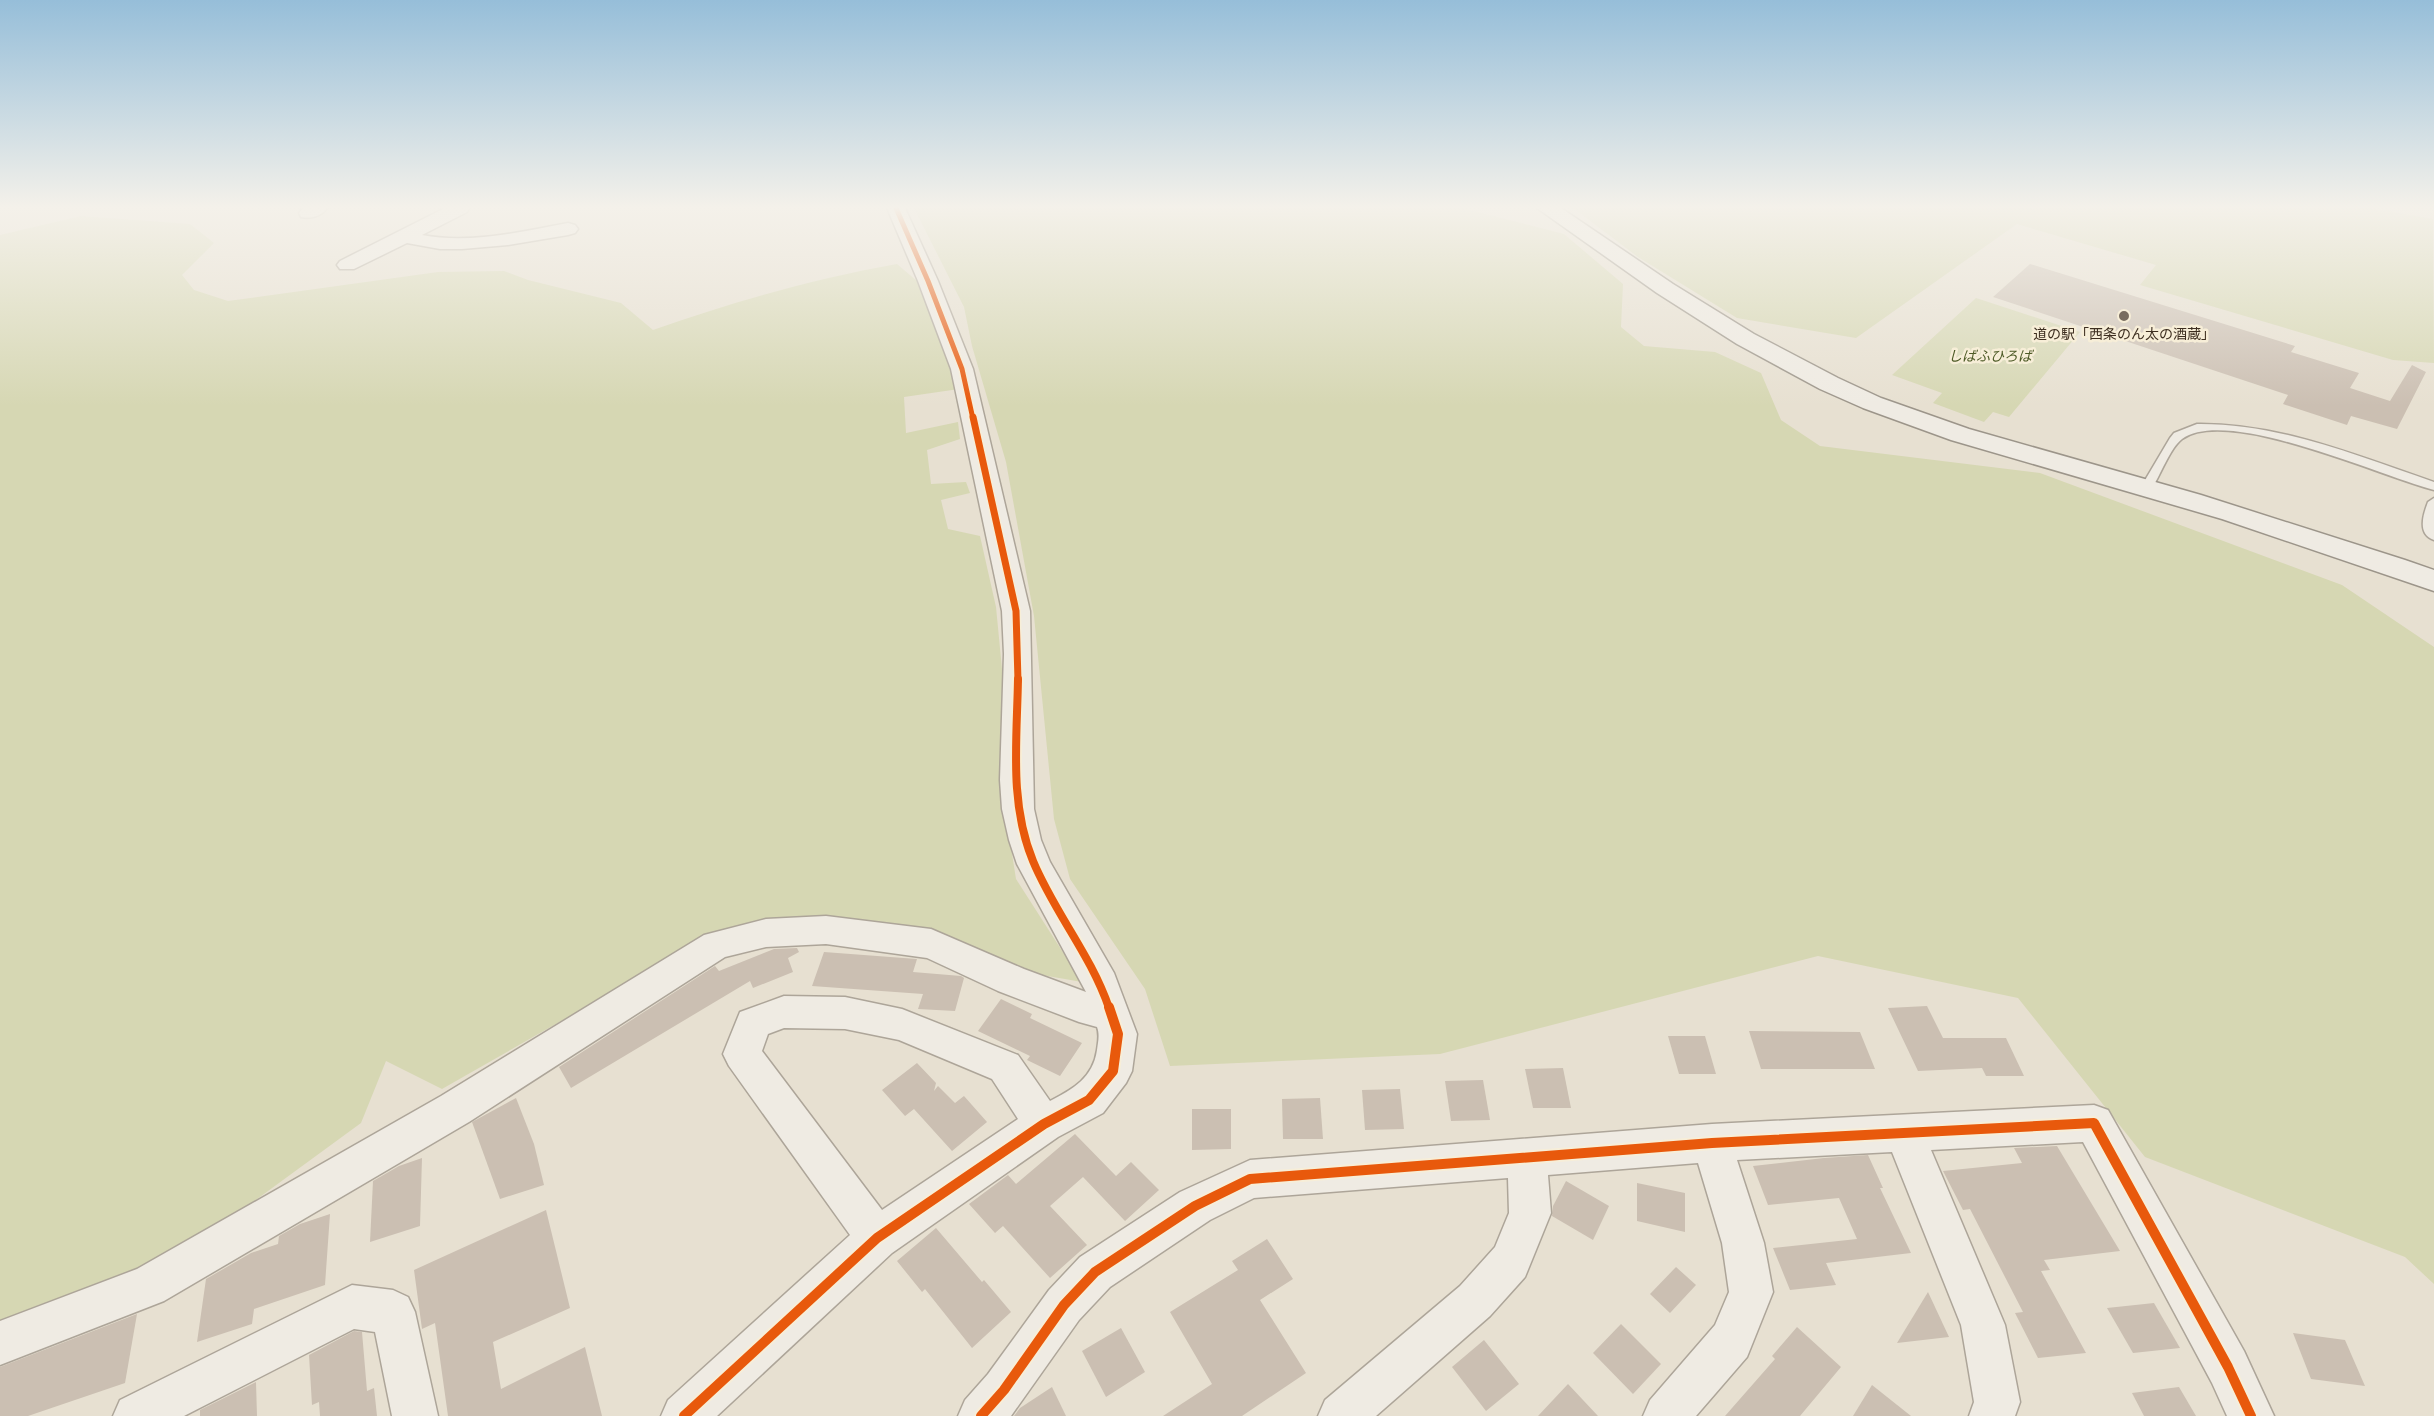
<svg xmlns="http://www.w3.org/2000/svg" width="2434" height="1416" viewBox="0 0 2434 1416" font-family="Lora,'Noto Sans JP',serif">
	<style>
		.green { fill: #d6d7b3 }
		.building { fill: #cbbfb2 }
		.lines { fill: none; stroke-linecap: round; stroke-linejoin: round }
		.lane-casing { stroke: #ada599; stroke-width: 3 }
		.street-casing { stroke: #ada599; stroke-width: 3 }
		.secondary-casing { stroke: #9c958a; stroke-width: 3 }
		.lane { fill: #efebe3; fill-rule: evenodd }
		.street { fill: #efebe3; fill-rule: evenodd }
		.secondary { fill: #efebe3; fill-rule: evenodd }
		.cycleway-far3-casing { stroke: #f7eed8; stroke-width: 8 }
		.cycleway-far2-casing { stroke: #f7eed8; stroke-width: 10 }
		.cycleway-far1-casing { stroke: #f7eed8; stroke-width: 12 }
		.cycleway-casing { stroke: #f7eed8; stroke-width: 14 }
		.cycleway-far3 { stroke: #e8590c; stroke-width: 5 }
		.cycleway-far2 { stroke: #e8590c; stroke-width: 7 }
		.cycleway-far1 { stroke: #e8590c; stroke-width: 8 }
		.cycleway { stroke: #e8590c; stroke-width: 10 }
		.poi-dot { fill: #786c5e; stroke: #f7eed8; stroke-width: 2 }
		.labels { text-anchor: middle; stroke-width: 5; stroke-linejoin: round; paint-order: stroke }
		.far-poi-label { font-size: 14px; fill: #3d2e20; stroke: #f7eed8 }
		.far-park-label { font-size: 14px; font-style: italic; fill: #4d5a26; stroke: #f7eed8 }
	</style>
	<rect width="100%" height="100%" fill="#e7e0d1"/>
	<g class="green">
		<path d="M 914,208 L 1462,208 L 1564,234 L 1623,284 L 1621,327 L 1644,346 L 1715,352 L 1761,373 L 1781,420 L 1820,446 L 2040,473 L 2342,585 L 2434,647 L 2434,1284 L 2405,1257 L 2145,1157 L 2018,998 L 1818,956 L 1440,1054 L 1170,1066 L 1145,989 L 1070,879 L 1054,819 L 1034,616 L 1006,462 L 972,346 L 964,307 Z"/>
		<path d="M 1573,208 L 2371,208 L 2433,219 L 2434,363 L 2393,360 L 2140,285 L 2156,265 L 2017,224 L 1856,338 L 1737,318 L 1638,257 Z"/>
		<path d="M 81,216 L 190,224 L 214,243 L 182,275 L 194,290 L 228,301 L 438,272 L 504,271 L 528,280 L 621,303 L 653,330 C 733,302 813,279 897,264 L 917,281 L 959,389 L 904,397 L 906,433 L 958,422 L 960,439 L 927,450 L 931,484 L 966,482 L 970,493 L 941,500 L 948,529 L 980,536 L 996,607 L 1005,700 L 1003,797 L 1016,879 L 1082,982 L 1013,970 L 936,936 L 710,936 L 442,1089 L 386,1061 L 361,1123 L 157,1272 L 0,1327 L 0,235 Z"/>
		<path d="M 1976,298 L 2080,332 L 2009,417 L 1993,412 L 1984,422 L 1933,403 L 1942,393 L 1892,375 Z"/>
	</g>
	<g class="building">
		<path d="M 2030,264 L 2295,346 L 2291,352 L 2359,373 L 2350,388 L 2390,401 L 2412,365 L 2426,372 L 2397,429 L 2351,416 L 2347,425 L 2283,404 L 2288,395 L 1993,297 Z"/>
		<path d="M 797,948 L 799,952 L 788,958 L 793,972 L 753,988 L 750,981 L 571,1088 L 559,1067 L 715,966 L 719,971 L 774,949 Z"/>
		<path d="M 824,952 L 917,959 L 913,972 L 961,976 L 964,978 L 955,1011 L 918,1009 L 923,994 L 812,986 Z"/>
		<path d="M 1001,999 L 1032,1014 L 1030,1018 L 1082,1043 L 1060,1076 L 1027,1060 L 1030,1056 L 978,1031 Z"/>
		<path d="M 1927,1006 L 1943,1038 L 2006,1038 L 2024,1076 L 1986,1076 L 1982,1068 L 1918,1071 L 1888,1008 Z"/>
		<path d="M 1749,1031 L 1860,1032 L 1875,1069 L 1761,1069 Z"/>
		<path d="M 1668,1036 L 1705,1036 L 1716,1074 L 1679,1074 Z"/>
		<path d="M 917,1063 L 936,1083 L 934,1091 L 938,1086 L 955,1103 L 964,1096 L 987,1122 L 952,1151 L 914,1109 L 905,1116 L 882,1090 Z"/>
		<path d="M 1563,1068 L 1571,1108 L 1533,1108 L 1525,1069 Z"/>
		<path d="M 1483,1080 L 1490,1120 L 1451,1121 L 1445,1081 Z"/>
		<path d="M 1400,1089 L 1404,1129 L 1365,1130 L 1362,1090 Z"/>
		<path d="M 516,1098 L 534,1144 L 544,1185 L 500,1199 L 472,1122 Z"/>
		<path d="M 1320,1098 L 1323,1139 L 1283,1139 L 1282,1099 Z"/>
		<path d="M 1192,1109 L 1231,1109 L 1231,1149 L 1192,1150 Z"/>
		<path d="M 1075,1134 L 1116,1176 L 1131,1162 L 1159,1190 L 1125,1221 L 1083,1177 L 1050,1206 L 1087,1245 L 1050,1278 L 1003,1226 L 995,1233 L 969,1204 L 1008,1175 L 1016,1184 Z"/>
		<path d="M 2057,1146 L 2120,1251 L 2044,1260 L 2050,1270 L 2041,1271 L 2086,1353 L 2038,1358 L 2015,1313 L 2023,1312 L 1970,1209 L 1963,1210 L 1943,1171 L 2022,1163 L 2014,1148 Z"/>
		<path d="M 1868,1155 L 1883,1188 L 1880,1188 L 1911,1253 L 1826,1263 L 1836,1285 L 1790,1290 L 1773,1248 L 1857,1239 L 1839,1198 L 1768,1205 L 1753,1166 L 1824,1158 Z"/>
		<path d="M 422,1158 L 420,1226 L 370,1242 L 373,1181 L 399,1166 Z"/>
		<path d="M 1566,1181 L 1609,1206 L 1593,1240 L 1552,1216 L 1553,1206 Z"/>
		<path d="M 1637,1183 L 1685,1193 L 1685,1232 L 1637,1221 Z"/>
		<path d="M 546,1210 L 570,1308 L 493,1342 L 501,1389 L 585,1347 L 602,1416 L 448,1416 L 435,1323 L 422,1329 L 414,1270 Z"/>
		<path d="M 330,1214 L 325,1285 L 254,1309 L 252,1324 L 197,1342 L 206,1279 L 251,1253 L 278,1244 L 279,1236 L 300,1224 Z"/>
		<path d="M 936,1228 L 982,1282 L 984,1280 L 1011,1312 L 972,1348 L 925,1289 L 922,1292 L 897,1261 Z"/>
		<path d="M 1267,1239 L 1293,1279 L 1260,1300 L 1306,1373 L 1242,1416 L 1163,1416 L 1212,1384 L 1170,1312 L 1238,1270 L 1232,1261 Z"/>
		<path d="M 1676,1267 L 1696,1285 L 1670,1313 L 1650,1294 Z"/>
		<path d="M 1928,1292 L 1949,1337 L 1897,1343 Z"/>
		<path d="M 2154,1303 L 2180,1348 L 2133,1353 L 2107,1308 Z"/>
		<path d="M 137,1314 L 125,1383 L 28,1416 L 0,1416 L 0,1367 Z"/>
		<path d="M 1621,1324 L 1661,1364 L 1633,1394 L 1593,1353 Z"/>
		<path d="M 1797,1327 L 1841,1367 L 1800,1416 L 1725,1416 L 1775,1359 L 1772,1356 Z"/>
		<path d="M 1121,1328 L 1145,1372 L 1106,1397 L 1082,1351 Z"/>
		<path d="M 354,1331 L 362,1332 L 367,1391 L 374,1388 L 377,1416 L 320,1416 L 319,1402 L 312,1405 L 309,1355 Z"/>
		<path d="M 2293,1333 L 2345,1340 L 2365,1386 L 2311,1379 Z"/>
		<path d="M 1484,1340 L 1519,1384 L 1486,1411 L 1452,1367 Z"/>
		<path d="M 256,1382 L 257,1416 L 200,1416 L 200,1410 Z"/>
		<path d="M 1568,1384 L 1598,1416 L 1538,1416 Z"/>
		<path d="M 1872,1385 L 1911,1416 L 1853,1416 Z"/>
		<path d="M 1052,1387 L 1066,1416 L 1014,1416 L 1020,1408 Z"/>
		<path d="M 2179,1387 L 2196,1416 L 2144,1416 L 2132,1393 Z"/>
	</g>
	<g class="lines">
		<defs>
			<g id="lane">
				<path d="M 2197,424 C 2279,423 2358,456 2434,482 L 2434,490 C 2382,477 2228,406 2182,439 C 2170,448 2160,476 2151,490 L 2143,490 L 2141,487 L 2170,438 L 2174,433 Z"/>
				<path d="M 2434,498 L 2434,540 C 2417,534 2423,515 2428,502 Z"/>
			</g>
			<g id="street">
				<path d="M 303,208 L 327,208 C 322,216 311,219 301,217 L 299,213 Z"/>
				<path d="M 445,208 L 469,208 L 467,212 L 422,235 C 469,244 521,232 568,223 L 575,225 L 578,229 L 575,233 L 568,235 L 508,245 L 462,249 L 440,249 L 407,243 L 354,269 L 340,269 L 337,265 L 340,261 Z"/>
				<path d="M 887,208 L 905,208 L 938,281 L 973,369 L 1030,611 L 1034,809 L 1041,840 L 1050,862 L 1114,973 L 1137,1034 L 1132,1071 L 1126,1083 L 1103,1113 L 1058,1137 L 892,1253 L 717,1416 L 661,1416 L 668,1400 L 850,1235 L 729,1066 L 723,1054 L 740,1012 L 784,996 L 845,997 L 902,1009 L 1018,1055 L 1050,1101 C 1073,1089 1093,1078 1097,1050 C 1098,1042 1100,1035 1097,1027 L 1079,1022 L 998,991 L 927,958 L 826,944 L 766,947 L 725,957 L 469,1122 L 164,1301 L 0,1365 L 0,1321 L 137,1269 L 441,1096 L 704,935 L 766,919 L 826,916 L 931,929 L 1024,969 L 1086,992 L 1017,864 L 1009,840 L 1002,809 L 1000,780 L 1004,654 L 1002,611 L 951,369 L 918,281 ZM 784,1028 L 845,1029 L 899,1040 L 992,1079 L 1018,1119 L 882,1210 L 762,1051 L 768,1034 Z"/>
				<path d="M 2094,1105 L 2108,1110 L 2244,1351 L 2274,1416 L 2227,1416 L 2212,1383 L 2083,1142 L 1931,1150 L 2005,1325 L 2020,1402 L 2015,1416 L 1969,1416 L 1974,1402 L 1961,1325 L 1892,1152 L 1737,1160 L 1764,1243 L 1773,1292 L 1747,1357 L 1696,1416 L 1643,1416 L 1650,1400 L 1715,1325 L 1729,1292 L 1722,1243 L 1698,1163 L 1548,1175 L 1551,1213 L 1525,1277 L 1490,1316 L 1376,1416 L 1318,1416 L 1325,1400 L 1460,1286 L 1495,1247 L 1509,1213 L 1508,1178 L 1254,1198 L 1210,1220 L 1110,1287 L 1079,1320 L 1011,1416 L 958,1416 L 965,1400 L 988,1374 L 1049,1290 L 1080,1257 L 1180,1192 L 1250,1160 L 1712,1124 Z"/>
				<path d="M 352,1285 L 393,1290 L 408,1297 L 415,1312 L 438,1416 L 392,1416 L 375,1332 L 354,1329 L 184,1416 L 113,1416 L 120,1400 Z"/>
			</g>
			<path id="secondary" d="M 1537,208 L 1561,208 L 1673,284 L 1754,334 L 1838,378 L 1881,398 L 1969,429 L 2201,495 L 2405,560 L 2434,570 L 2434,591 L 2222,519 L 1951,440 L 1863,408 L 1820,389 L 1737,344 L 1657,293 Z"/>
		</defs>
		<use href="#lane" class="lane-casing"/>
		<use href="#street" class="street-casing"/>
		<use href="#secondary" class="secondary-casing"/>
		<use href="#lane" class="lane"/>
		<use href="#street" class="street"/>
		<use href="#secondary" class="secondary"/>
		<defs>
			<path id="cycleway-far3" d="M 896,208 L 928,281 L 962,369 L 973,419"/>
			<path id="cycleway-far2" d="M 973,417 L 1016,611 L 1018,681"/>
			<path id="cycleway-far1" d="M 1018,679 C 1017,740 1009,803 1033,861 C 1054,912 1091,955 1109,1008"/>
			<g id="cycleway">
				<path d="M 684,1416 L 877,1238 L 1044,1124 L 1089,1100 L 1113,1071 L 1118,1034 L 1109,1007"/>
				<path d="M 981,1416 L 1004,1390 L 1064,1305 L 1095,1272 L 1195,1206 L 1250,1179 L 1712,1143 L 2094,1123 L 2228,1367 L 2251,1416"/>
			</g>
		</defs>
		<use href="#cycleway-far3" class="cycleway-far3-casing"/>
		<use href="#cycleway-far2" class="cycleway-far2-casing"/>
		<use href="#cycleway-far1" class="cycleway-far1-casing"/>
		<use href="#cycleway" class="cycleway-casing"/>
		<use href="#cycleway-far3" class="cycleway-far3"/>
		<use href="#cycleway-far2" class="cycleway-far2"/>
		<use href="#cycleway-far1" class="cycleway-far1"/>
		<use href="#cycleway" class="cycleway"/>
	</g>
	<linearGradient id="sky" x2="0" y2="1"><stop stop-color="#96bed9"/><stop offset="0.51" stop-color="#f4f1ea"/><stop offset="1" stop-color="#f4f1ea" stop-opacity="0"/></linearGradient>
	<rect width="2434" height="406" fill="url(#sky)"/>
	<circle class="poi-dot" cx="2124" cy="316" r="6"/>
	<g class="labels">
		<g class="far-poi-label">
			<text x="2124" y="339">道の駅「西条のん太の酒蔵」</text>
		</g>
		<g class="far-park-label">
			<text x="1990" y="361">しばふひろば</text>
		</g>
	</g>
</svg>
